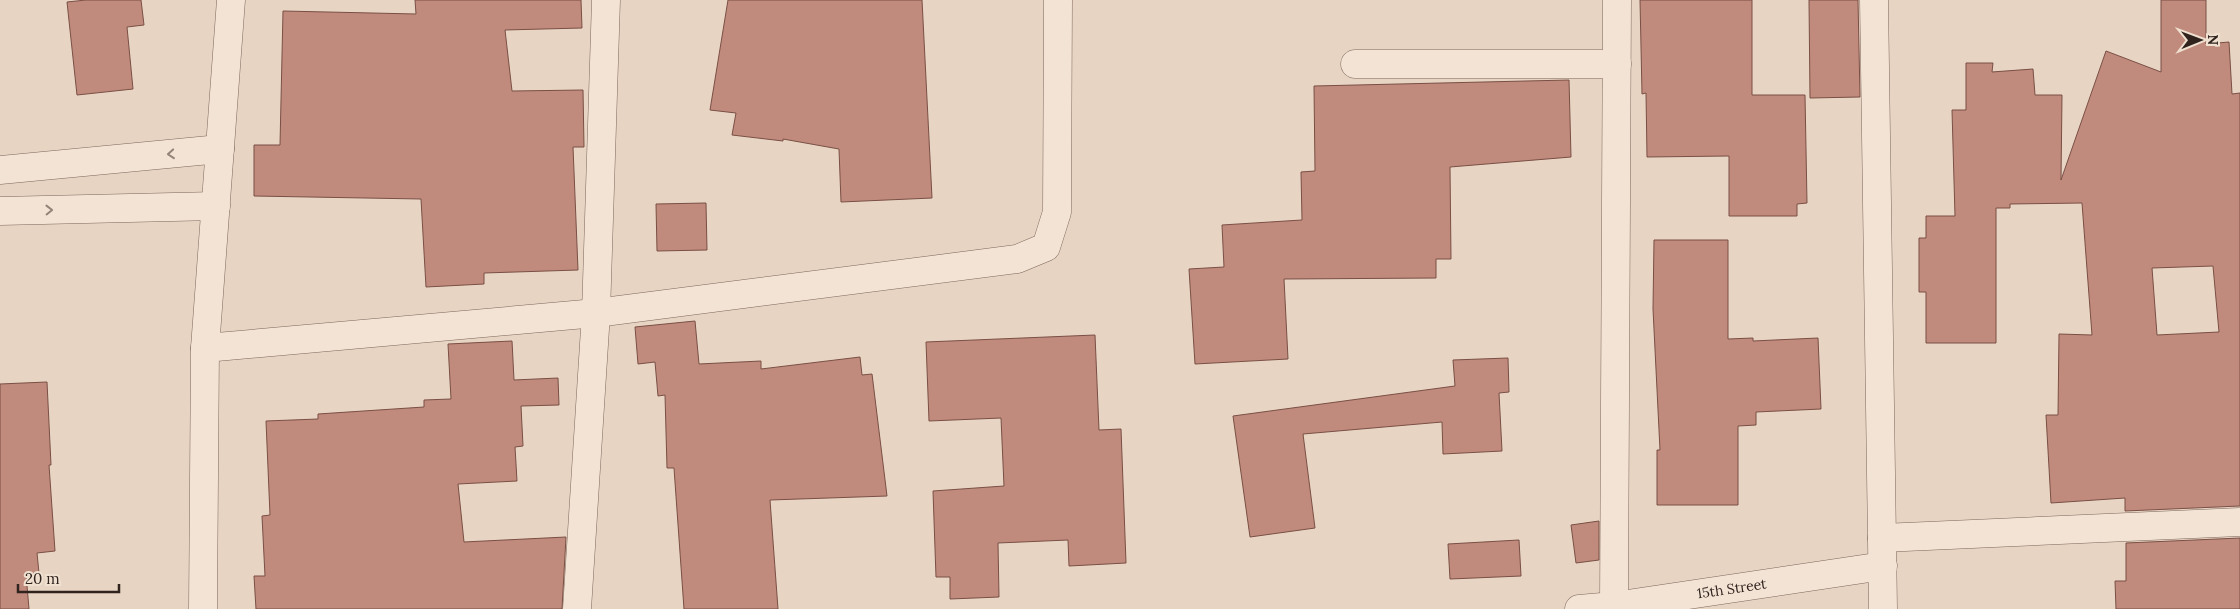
<svg xmlns="http://www.w3.org/2000/svg" width="2240" height="609" viewBox="0 0 2240 609" font-family="Lora,serif">
	<style>
		.building { fill: #c08b7d; stroke: #7a4f45; fill-rule: evenodd }
		.lines { fill: none; stroke-linecap: round; stroke-linejoin: round }
		.minor-casing { stroke: #7e675c; stroke-width: 29 }
		.minor { stroke: #f3e3d4; stroke-width: 28 }
		.oneway { stroke: #928379 }
		.labels { text-anchor: middle; stroke-width: 5; stroke-linejoin: round; paint-order: stroke }
		.street-label { font-size: 14px; fill: #30231e; stroke: #efe0d0 }
	</style>
	<rect width="100%" height="100%" fill="#e7d4c2"/>
	<g class="building">
		<path d="M 86,0 L 141,0 L 144,25 L 127,27 L 133,89 L 77,95 L 67,2 Z"/>
		<path d="M 415,0 L 581,0 L 582,28 L 505,30 L 512,91 L 583,90 L 584,147 L 573,147 L 578,270 L 484,273 L 484,284 L 426,287 L 421,199 L 254,196 L 254,145 L 280,145 L 283,11 L 416,14 Z"/>
		<path d="M 728,0 L 922,0 L 932,198 L 841,202 L 839,149 L 783,139 L 783,141 L 732,135 L 736,113 L 710,110 Z"/>
		<path d="M 1640,0 L 1752,0 L 1752,95 L 1805,95 L 1807,203 L 1797,204 L 1797,216 L 1729,216 L 1729,156 L 1647,157 L 1646,93 L 1642,94 Z"/>
		<path d="M 1809,0 L 1858,0 L 1860,97 L 1810,98 Z"/>
		<path d="M 2161,0 L 2206,0 L 2206,44 L 2229,42 L 2232,94 L 2240,93 L 2240,506 L 2125,511 L 2125,498 L 2051,503 L 2046,415 L 2058,415 L 2059,334 L 2092,335 L 2082,203 L 2010,204 L 2010,208 L 1996,208 L 1996,343 L 1926,343 L 1926,292 L 1919,292 L 1919,238 L 1926,238 L 1926,216 L 1955,216 L 1952,110 L 1966,110 L 1966,63 L 1993,63 L 1992,72 L 2033,69 L 2035,95 L 2062,95 L 2061,180 L 2106,51 L 2161,72 ZM 2213,266 L 2219,332 L 2157,335 L 2152,268 Z"/>
		<path d="M 1569,80 L 1571,157 L 1450,167 L 1451,259 L 1436,259 L 1436,278 L 1284,279 L 1288,359 L 1195,364 L 1189,269 L 1224,267 L 1222,225 L 1302,220 L 1301,172 L 1315,171 L 1314,86 Z"/>
		<path d="M 706,203 L 707,250 L 657,251 L 656,204 Z"/>
		<path d="M 1654,240 L 1728,240 L 1728,339 L 1753,338 L 1753,341 L 1818,338 L 1821,409 L 1756,412 L 1756,425 L 1738,426 L 1738,505 L 1657,505 L 1657,450 L 1660,450 L 1653,309 Z"/>
		<path d="M 695,321 L 699,364 L 761,361 L 761,369 L 860,357 L 862,375 L 872,374 L 887,496 L 770,500 L 778,609 L 684,609 L 674,468 L 667,468 L 665,395 L 658,396 L 655,362 L 638,364 L 635,327 Z"/>
		<path d="M 1095,335 L 1099,430 L 1121,429 L 1126,563 L 1069,566 L 1068,540 L 998,543 L 999,597 L 950,599 L 950,577 L 936,577 L 933,491 L 1004,486 L 1001,418 L 929,421 L 926,342 Z"/>
		<path d="M 512,341 L 514,380 L 558,378 L 559,405 L 521,406 L 523,446 L 515,447 L 517,481 L 458,484 L 464,542 L 566,537 L 562,609 L 256,609 L 254,576 L 265,576 L 262,516 L 270,515 L 266,421 L 318,419 L 318,414 L 424,407 L 424,400 L 451,399 L 448,344 Z"/>
		<path d="M 1508,358 L 1509,392 L 1499,393 L 1502,451 L 1443,454 L 1442,422 L 1303,434 L 1315,528 L 1250,537 L 1233,416 L 1455,386 L 1453,360 Z"/>
		<path d="M 47,382 L 51,465 L 49,465 L 55,551 L 37,553 L 39,573 L 26,574 L 29,609 L 0,609 L 0,384 Z"/>
		<path d="M 1599,521 L 1599,560 L 1576,563 L 1571,525 Z"/>
		<path d="M 2240,538 L 2240,609 L 2116,609 L 2115,581 L 2126,581 L 2126,543 Z"/>
		<path d="M 1519,540 L 1521,576 L 1450,579 L 1448,544 Z"/>
	</g>
	<g class="lines">
		<defs>
			<g id="minor">
				<path d="M 1874,0 L 1883,609"/>
				<path d="M 1355,64 L 1617,64"/>
				<path d="M 0,170 L 220,149"/>
				<path d="M 0,211 L 216,206"/>
				<path d="M 205,348 L 596,313 L 1017,259 L 1046,247 L 1057,212 L 1058,0"/>
				<path d="M 1882,538 L 2240,522"/>
				<path d="M 1614,606 L 1617,0"/>
				<path d="M 203,609 L 205,348 L 231,0"/>
				<path d="M 577,609 L 596,313 L 606,0"/>
				<path id="s1" d="M 1579,609 L 1614,606 L 1883,566"/>
			</g>
		</defs>
		<use href="#minor" class="minor-casing"/>
		<use href="#minor" class="minor"/>
	</g>
	<defs><path id="oneway-chevron" d="M-2-3.5L2.5 0L-2 3.5" fill="none" stroke-width="1.6" stroke-linecap="round" stroke-linejoin="round" transform="scale(1.25)"/></defs>
	<g class="oneway">
		<use href="#oneway-chevron" transform="translate(171 154) rotate(175)"/>
		<use href="#oneway-chevron" transform="translate(49 210) rotate(-1)"/>
	</g>
	<g class="labels">
		<g class="street-label">
			<text dy="5" stroke="none"><textPath href="#s1" startOffset="154">15th Street</textPath></text>
		</g>
	</g>
	<g transform="translate(2200 40) rotate(89)" stroke="#efe0d0" stroke-width="4" paint-order="stroke">
	<path d="M0-4L9 19L0 12L-9 19Z" fill="#30231e"/>
	<text y="-8" font-size="14" font-weight="bold" text-anchor="middle" fill="#30231e">N</text>
	</g>
	<path d="M18 584v8h101v-8" fill="none" stroke="#30231e" stroke-width="2.5"/>
	<text x="25" y="584" font-size="15" fill="#30231e" stroke="#efe0d0" stroke-width="4" paint-order="stroke">20 m</text>
</svg>
